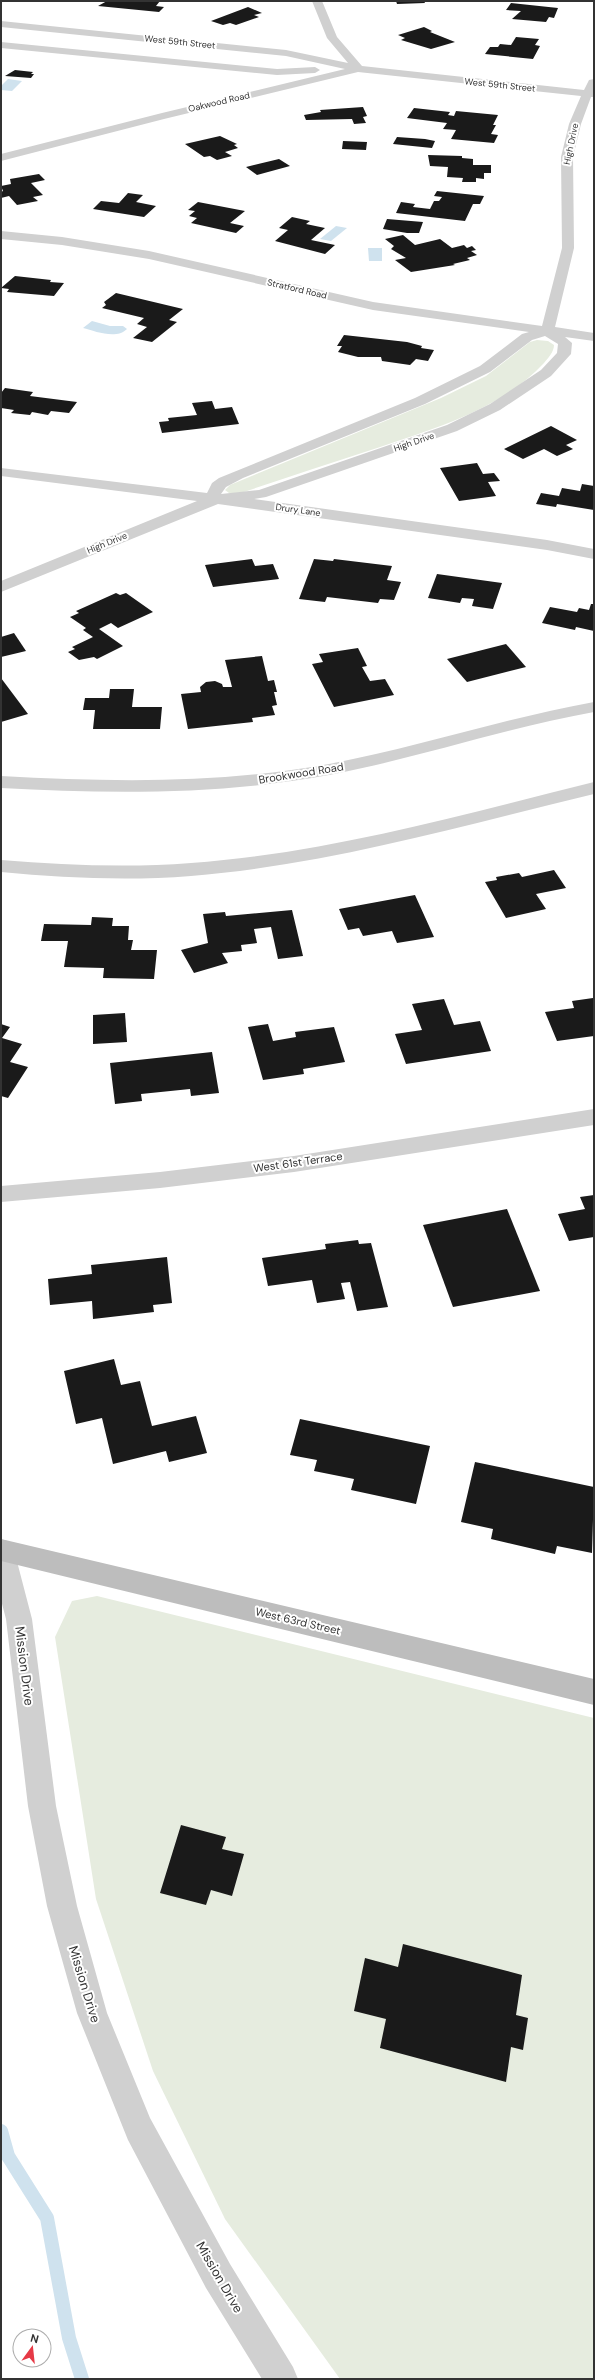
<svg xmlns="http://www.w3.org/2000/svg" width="595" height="2380" viewBox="0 0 595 2380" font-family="'DM Sans',sans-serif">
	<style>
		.green { fill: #e6ecdf }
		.water { fill: #cfe2ee }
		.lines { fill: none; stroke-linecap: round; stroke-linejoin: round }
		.stream { stroke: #cfe2ee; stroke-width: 14 }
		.building { fill: #1a1a1a }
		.minor { fill: #d0d0d0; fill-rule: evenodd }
		.secondary { fill: #bdbdbd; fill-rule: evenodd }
		.labels { text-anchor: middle; stroke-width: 4; stroke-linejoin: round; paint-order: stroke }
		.far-street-label { font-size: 9px; fill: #333; stroke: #fff }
		.street-label { font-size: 11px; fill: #333; stroke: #fff }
		.near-street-label { font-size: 13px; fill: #333; stroke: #fff }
	</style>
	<rect width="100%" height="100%" fill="#fff"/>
	<g class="green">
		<path d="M 537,340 L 548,341 L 554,345 C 554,352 548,358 544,363 C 501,410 430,430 371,450 C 328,464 285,478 241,493 L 229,493 L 225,490 L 230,485 L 441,398 L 486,376 L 530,342 Z"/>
		<path d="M 97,1596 L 594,1718 L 594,2379 L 340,2379 L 225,2219 L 153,2071 L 96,1899 L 55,1637 L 72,1601 Z"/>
	</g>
	<g class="water">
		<path d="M 8,79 L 22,81 L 12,91 L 1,90 L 1,86 Z"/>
		<path d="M 336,226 L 347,228 L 331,241 L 320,239 Z"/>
		<path d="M 368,248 L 382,248 L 382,261 L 369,261 Z"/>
		<path d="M 92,321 L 110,326 L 123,326 L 127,329 C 116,340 95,331 83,328 Z"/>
	</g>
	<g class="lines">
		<path class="stream" d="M 1,2131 L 8,2156 L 47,2218 L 69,2338 L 82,2379"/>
	</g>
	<g class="building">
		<path d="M 107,1 L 160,1 L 156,6 L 164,7 L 159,12 L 98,6 Z"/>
		<path d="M 396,1 L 424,1 L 425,3 L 397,4 Z"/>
		<path d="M 511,3 L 558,8 L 554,18 L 549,17 L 546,22 L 512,19 L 521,11 L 506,10 Z"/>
		<path d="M 248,7 L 262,13 L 254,15 L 259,17 L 236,25 L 230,23 L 223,25 L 211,21 Z"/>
		<path d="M 424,27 L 432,31 L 430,32 L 455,42 L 431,49 L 401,40 L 405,38 L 398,35 Z"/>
		<path d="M 516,37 L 539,39 L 535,45 L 540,46 L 533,59 L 485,54 L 490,47 L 498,47 L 500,44 L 511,45 Z"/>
		<path d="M 15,70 L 33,72 L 31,74 L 34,74 L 31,78 L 5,76 Z"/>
		<path d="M 363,107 L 367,116 L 363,117 L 366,123 L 354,124 L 352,119 L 306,120 L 304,115 L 321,112 L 320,110 Z"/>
		<path d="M 414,108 L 450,112 L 448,115 L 454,116 L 456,111 L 498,115 L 493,125 L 496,125 L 491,134 L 498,135 L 494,143 L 451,139 L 456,130 L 443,129 L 447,123 L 407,118 Z"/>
		<path d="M 220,136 L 237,144 L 234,145 L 238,148 L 225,152 L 232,156 L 217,160 L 210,156 L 204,157 L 185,144 Z"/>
		<path d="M 397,137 L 425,139 L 435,141 L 432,148 L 393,144 Z"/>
		<path d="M 343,141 L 367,142 L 366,150 L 342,149 Z"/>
		<path d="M 428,155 L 462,156 L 462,158 L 473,159 L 473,165 L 491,165 L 491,173 L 484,173 L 484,179 L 476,178 L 476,182 L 462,182 L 463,178 L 447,177 L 448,167 L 430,166 Z"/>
		<path d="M 279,159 L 290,166 L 257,175 L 246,167 Z"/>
		<path d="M 39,174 L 45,180 L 31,183 L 43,195 L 33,197 L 38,201 L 17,205 L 9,196 L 1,198 L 1,192 L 3,191 L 1,186 L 11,184 L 10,179 Z"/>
		<path d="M 437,191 L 484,196 L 480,204 L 473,204 L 465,221 L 396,213 L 401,202 L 415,204 L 413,207 L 430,209 L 434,201 L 439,201 L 442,197 L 434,196 Z"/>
		<path d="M 128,193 L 143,195 L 136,202 L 156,206 L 144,217 L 93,209 L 101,201 L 119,203 Z"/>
		<path d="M 198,202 L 245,211 L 230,223 L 244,226 L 236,233 L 191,223 L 197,218 L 189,216 L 195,211 L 188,210 Z"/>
		<path d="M 292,217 L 310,221 L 306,224 L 325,228 L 311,240 L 335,245 L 325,254 L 275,241 L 288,230 L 279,228 Z"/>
		<path d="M 387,219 L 423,222 L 419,233 L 407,233 L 383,229 Z"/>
		<path d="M 403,235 L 415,245 L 440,239 L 452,248 L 464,245 L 467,248 L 472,246 L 476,250 L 471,251 L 477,255 L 467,258 L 470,260 L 453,264 L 455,265 L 411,272 L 395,260 L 406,258 L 391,249 L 394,246 L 385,239 Z"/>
		<path d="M 15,276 L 51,280 L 50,282 L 64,283 L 54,296 L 7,292 L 9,289 L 1,288 Z"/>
		<path d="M 116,293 L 183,309 L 169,320 L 177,322 L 152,342 L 133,338 L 147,327 L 137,324 L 144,318 L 102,308 L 106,305 L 104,302 Z"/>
		<path d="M 344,335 L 407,342 L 422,346 L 421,348 L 434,350 L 428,361 L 416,359 L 410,365 L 382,361 L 381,357 L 358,357 L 338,352 L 342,346 L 337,346 Z"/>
		<path d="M 5,388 L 33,392 L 30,396 L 77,402 L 69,413 L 51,411 L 48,415 L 32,412 L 30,415 L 11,413 L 14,410 L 1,408 L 1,393 Z"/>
		<path d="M 212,401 L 215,409 L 232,407 L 239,424 L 162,433 L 159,422 L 169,421 L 168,418 L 197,415 L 192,403 Z"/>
		<path d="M 551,426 L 577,440 L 566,445 L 573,449 L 557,456 L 544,449 L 523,459 L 504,449 Z"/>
		<path d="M 477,463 L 483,474 L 494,473 L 500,481 L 488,482 L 496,496 L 459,501 L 440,468 Z"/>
		<path d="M 582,484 L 594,486 L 594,510 L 557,504 L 556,507 L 536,504 L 541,493 L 559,496 L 562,488 L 580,491 Z"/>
		<path d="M 252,559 L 255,566 L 273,564 L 279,579 L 213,587 L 205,565 Z"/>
		<path d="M 314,559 L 333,561 L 334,559 L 392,566 L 387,580 L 401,582 L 394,600 L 380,599 L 378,603 L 327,597 L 325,602 L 299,599 Z"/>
		<path d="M 437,574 L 502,583 L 493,609 L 472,606 L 474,599 L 462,598 L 460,603 L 428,598 Z"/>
		<path d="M 116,593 L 120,595 L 126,593 L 153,612 L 118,628 L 111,623 L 99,629 L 123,646 L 97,659 L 94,657 L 79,660 L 68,652 L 75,649 L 72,647 L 93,637 L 83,630 L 86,628 L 70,617 L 79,613 L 76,611 Z"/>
		<path d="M 591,604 L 594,604 L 594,631 L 576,627 L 575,630 L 542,623 L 550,607 L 577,612 L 579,608 L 589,610 Z"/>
		<path d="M 14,633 L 26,651 L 1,657 L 1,637 Z"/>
		<path d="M 506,644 L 526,667 L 467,682 L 447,659 Z"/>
		<path d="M 358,648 L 367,666 L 362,667 L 370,681 L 385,679 L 394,695 L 334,707 L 312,664 L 323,662 L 319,654 Z"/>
		<path d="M 262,656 L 268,681 L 274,680 L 277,692 L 274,692 L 277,705 L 272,706 L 275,715 L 252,718 L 253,722 L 188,729 L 181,694 L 201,692 L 200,687 L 206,682 L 215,681 L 222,684 L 223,687 L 232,687 L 225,660 Z"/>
		<path d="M 1,678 L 28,714 L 1,722 Z"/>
		<path d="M 110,689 L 134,689 L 132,707 L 162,707 L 160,729 L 93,729 L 95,710 L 83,710 L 85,698 L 109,698 Z"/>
		<path d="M 554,870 L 566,888 L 536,894 L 546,909 L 506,918 L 485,882 L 497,880 L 496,877 L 519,873 L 522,877 Z"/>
		<path d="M 415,895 L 434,937 L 397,943 L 392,931 L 363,936 L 359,928 L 348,930 L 339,909 Z"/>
		<path d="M 292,910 L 303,956 L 278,959 L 271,927 L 254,929 L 257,943 L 241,945 L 242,951 L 222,953 L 228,963 L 194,973 L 181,950 L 208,943 L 203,914 L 225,912 L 226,916 Z"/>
		<path d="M 92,917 L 113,918 L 112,926 L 129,926 L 128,940 L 133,940 L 131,950 L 157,950 L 154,979 L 103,978 L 104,968 L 64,967 L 68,941 L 41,941 L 44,924 L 91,925 Z"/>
		<path d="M 593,998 L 594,1036 L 557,1041 L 545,1012 L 574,1008 L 572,1001 Z"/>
		<path d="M 444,999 L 454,1025 L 480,1021 L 491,1051 L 406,1064 L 395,1034 L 422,1030 L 412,1004 Z"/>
		<path d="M 125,1013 L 127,1042 L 93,1044 L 93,1015 Z"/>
		<path d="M 1,1024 L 10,1027 L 2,1038 L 22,1044 L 10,1062 L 28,1067 L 8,1098 L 1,1096 Z"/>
		<path d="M 268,1024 L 273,1041 L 296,1037 L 295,1032 L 334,1027 L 345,1062 L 303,1069 L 304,1074 L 263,1080 L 248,1027 Z"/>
		<path d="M 212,1052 L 219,1093 L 191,1096 L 190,1089 L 141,1094 L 142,1101 L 115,1104 L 110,1063 Z"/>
		<path d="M 594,1195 L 594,1237 L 569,1241 L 558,1214 L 585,1209 L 580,1197 Z"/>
		<path d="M 507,1209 L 540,1291 L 453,1307 L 423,1225 Z"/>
		<path d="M 358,1240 L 359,1244 L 371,1243 L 388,1307 L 357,1311 L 350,1282 L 341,1283 L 345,1299 L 317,1303 L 312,1280 L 268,1286 L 262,1258 L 326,1249 L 325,1244 Z"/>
		<path d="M 167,1257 L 172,1303 L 153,1305 L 154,1312 L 93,1319 L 92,1301 L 50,1305 L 48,1279 L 92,1274 L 91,1265 Z"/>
		<path d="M 114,1359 L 121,1385 L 140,1381 L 152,1426 L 196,1416 L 207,1453 L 169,1462 L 166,1451 L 113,1464 L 102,1418 L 76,1424 L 64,1371 Z"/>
		<path d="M 300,1419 L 430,1446 L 416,1504 L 351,1490 L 354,1479 L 314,1471 L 317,1460 L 290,1455 Z"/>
		<path d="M 475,1462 L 594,1487 L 592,1553 L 557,1546 L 555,1554 L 491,1539 L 493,1529 L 461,1522 Z"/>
		<path d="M 181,1825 L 226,1837 L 222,1849 L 244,1854 L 232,1896 L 211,1890 L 206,1905 L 160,1893 Z"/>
		<path d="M 403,1944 L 522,1975 L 516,2015 L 528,2018 L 523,2050 L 511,2047 L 506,2082 L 380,2048 L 386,2019 L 354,2011 L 365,1958 L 398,1967 Z"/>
	</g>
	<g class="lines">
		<g class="minor">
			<path d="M 312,1 L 322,1 L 337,37 L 362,66 L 584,90 L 589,80 L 594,79 L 594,97 L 591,97 L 581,124 L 573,157 L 574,248 L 555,327 L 594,333 L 594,341 L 565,337 L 572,343 L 571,354 L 551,376 L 500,410 L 457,431 L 266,497 L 254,499 L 547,540 L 594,549 L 594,559 L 547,550 L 218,504 L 1,592 L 1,581 L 197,501 L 1,476 L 1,468 L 207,493 L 212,483 L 219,478 L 415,398 L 480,366 L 522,334 L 529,332 L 373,310 L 149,259 L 62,245 L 1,239 L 1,231 L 62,237 L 149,251 L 373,302 L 542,326 L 562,248 L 561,157 L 569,124 L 581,96 L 358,72 L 164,119 L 1,161 L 1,154 L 162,113 L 345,69 L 286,56 L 1,27 L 1,21 L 286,50 L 348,63 L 327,38 ZM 545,336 L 558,344 L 557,353 L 541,370 L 490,404 L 447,425 L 259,490 L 221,494 L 226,487 L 243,478 L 425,404 L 490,372 L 532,340 Z"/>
			<path d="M 1,42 L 277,69 L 315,67 L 320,70 L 315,73 L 277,75 L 1,48 Z"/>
			<path d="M 594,702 L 594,712 C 505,728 419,758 329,775 C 220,795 112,794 1,788 L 1,776 C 112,782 220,784 329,764 C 419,747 505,718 594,702 Z"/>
			<path d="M 594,782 L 594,794 C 461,826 328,865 191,876 C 128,881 64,878 1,872 L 1,860 C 64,865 128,868 191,863 C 328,853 461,815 594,782 Z"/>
			<path d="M 594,1109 L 594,1125 L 294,1172 L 160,1188 L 1,1202 L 1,1186 L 160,1172 L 294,1156 Z"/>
			<path d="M 1,1539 L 10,1542 L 14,1550 L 32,1619 L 56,1806 L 77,1906 L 107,2013 L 150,2118 L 230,2264 L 293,2367 L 298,2379 L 262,2379 L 206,2288 L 128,2140 L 77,2013 L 47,1906 L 28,1806 L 6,1619 L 1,1600 Z"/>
		</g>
		<path class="secondary" d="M 1,1539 L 594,1679 L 594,1705 L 1,1561 Z"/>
	</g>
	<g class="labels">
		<g class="far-street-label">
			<text transform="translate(180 42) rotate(6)" y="3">West 59th Street</text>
			<text transform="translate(500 85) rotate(6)" y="3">West 59th Street</text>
			<text transform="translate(219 102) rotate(-13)" y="3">Oakwood Road</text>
			<text transform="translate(571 144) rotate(-78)" y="3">High Drive</text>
			<text transform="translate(297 289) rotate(13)" y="3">Stratford Road</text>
			<text transform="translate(414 442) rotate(-19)" y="3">High Drive</text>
			<text transform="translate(298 510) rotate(8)" y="3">Drury Lane</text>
			<text transform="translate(107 543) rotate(-22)" y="3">High Drive</text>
		</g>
		<g class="street-label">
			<text transform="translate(301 773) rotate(-9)" y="4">Brookwood Road</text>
			<text transform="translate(298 1162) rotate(-8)" y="4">West 61st Terrace</text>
			<text transform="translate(298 1621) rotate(13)" y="4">West 63rd Street</text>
		</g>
		<g class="near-street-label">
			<text transform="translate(25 1666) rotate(83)" y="5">Mission Drive</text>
			<text transform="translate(85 1984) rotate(73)" y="5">Mission Drive</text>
			<text transform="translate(220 2277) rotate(60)" y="5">Mission Drive</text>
		</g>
	</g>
	<rect width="595" height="2380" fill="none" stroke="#333333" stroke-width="4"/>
	<g transform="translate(32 2348) rotate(15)"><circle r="19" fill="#ffffff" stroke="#adadad"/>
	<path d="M0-3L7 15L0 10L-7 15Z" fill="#e63946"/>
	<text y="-6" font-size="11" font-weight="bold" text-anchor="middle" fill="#333333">N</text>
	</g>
</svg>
